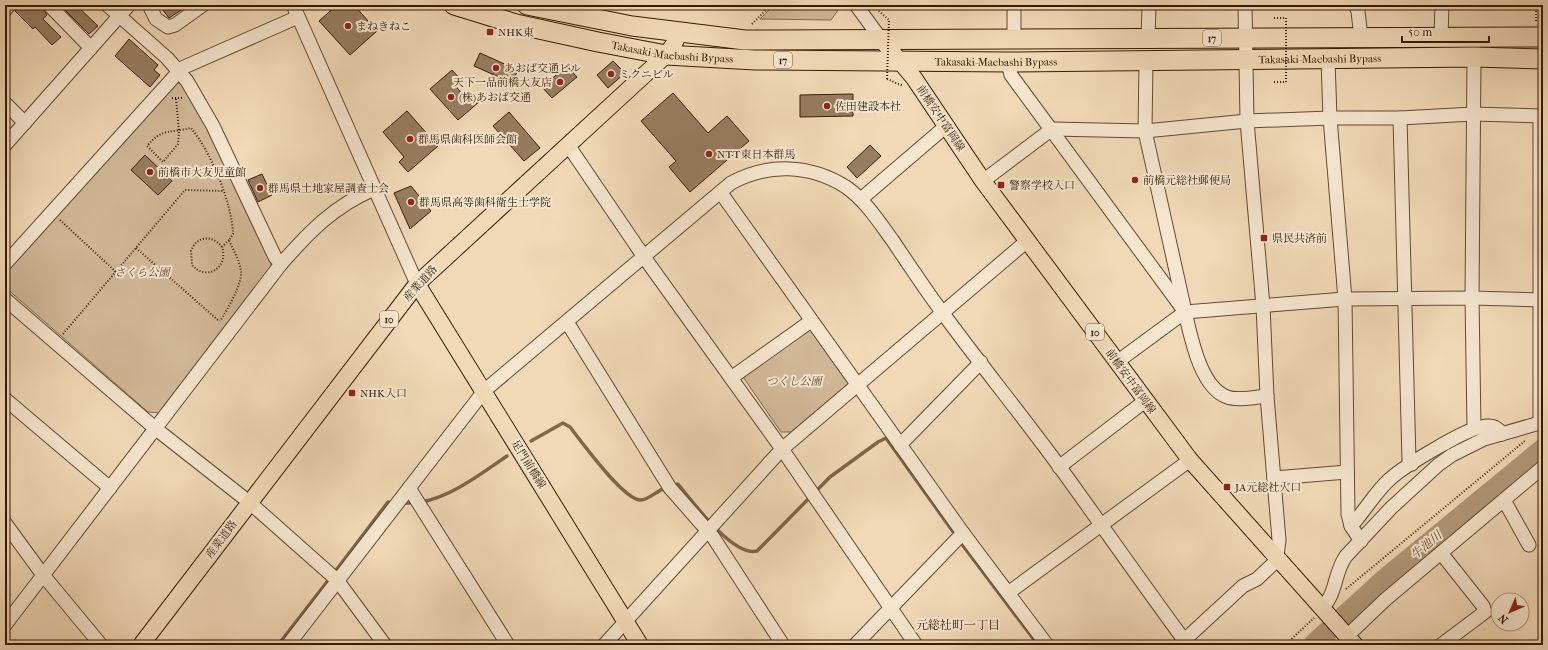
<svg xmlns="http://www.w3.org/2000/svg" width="1548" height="650" viewBox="0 0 1548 650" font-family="'IM FELL French Canon','Noto Serif JP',serif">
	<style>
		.green { fill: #d1b898; stroke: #83684e }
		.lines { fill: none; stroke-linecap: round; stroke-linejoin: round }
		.stream { stroke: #7f654a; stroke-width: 3.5 }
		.river { stroke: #b1987a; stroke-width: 21 }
		.building { fill: #977d61; stroke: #351903 }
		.minor-casing { stroke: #644930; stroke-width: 15 }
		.major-casing { stroke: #351903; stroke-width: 18 }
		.highway-casing { stroke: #351903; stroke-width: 21 }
		.path { stroke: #351903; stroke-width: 2; stroke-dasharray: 1 2; stroke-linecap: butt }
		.minor { stroke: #f6e6d0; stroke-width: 13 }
		.major { stroke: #f1d9b7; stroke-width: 16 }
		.highway { stroke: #f1d9b7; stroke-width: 19 }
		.path-bridge { stroke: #351903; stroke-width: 2; stroke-dasharray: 1 2; stroke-linecap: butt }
		.poi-dot { fill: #8f2418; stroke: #f6e6d0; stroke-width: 1.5 }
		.labels { text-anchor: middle; stroke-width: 4; stroke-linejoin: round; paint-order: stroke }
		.shield { fill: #f6e6d0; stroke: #6f5640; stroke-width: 1 }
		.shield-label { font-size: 10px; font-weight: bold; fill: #351903 }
		.poi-label { font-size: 11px; fill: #351903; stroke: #f6e6d0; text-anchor: start }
		.street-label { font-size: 11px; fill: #351903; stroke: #f6e6d0 }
		.park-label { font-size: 11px; font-style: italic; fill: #644930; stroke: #f6e6d0 }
		.water-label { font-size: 12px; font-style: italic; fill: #60452d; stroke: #f6e6d0 }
		.neighbourhood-label { font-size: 12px; fill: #351903; stroke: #f6e6d0 }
	</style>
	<rect width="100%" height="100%" fill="#f1d9b7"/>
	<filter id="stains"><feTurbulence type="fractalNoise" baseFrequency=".005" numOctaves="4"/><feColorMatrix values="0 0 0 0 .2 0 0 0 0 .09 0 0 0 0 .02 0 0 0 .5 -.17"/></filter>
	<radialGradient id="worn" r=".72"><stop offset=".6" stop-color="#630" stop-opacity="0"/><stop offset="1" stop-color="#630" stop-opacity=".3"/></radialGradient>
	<g class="green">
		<path d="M 774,5 L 841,5 L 841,6 L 831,20 L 760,19 Z"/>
		<path d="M 176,83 L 182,83 L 204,123 L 271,260 L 271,268 L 161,413 L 148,412 L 5,287 L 5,271 Z"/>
		<path d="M 814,327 L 848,376 L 848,384 L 791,432 L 781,432 L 741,374 Z"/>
	</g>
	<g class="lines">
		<g class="stream">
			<path d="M 531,441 L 563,423 L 570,427 C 581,441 624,501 641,500 C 649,500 657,490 666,488"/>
			<path d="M 672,486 L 678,484 C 692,501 733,557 757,551 L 830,477 L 878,442 L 886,438 L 964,547 L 1038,645"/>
			<path d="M 421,502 C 451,497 482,473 507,456"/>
			<path d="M 401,503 L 415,503"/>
			<path d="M 334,573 L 388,502 L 393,503"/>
			<path d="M 278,645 L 330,578"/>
		</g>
		<path class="river" d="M 1313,645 L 1385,579 L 1543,449"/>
	</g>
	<g class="building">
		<path d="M 17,5 L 41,5 L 47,15 L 43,19 L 61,37 L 52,45 L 35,27 L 33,29 L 15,11 Z"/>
		<path d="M 60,5 L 76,5 L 98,26 L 89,34 Z"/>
		<path d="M 159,5 L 189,5 L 169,18 Z"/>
		<path d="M 337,5 L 354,5 L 377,31 L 350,55 L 319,21 Z"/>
		<path d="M 129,39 L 158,65 L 154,70 L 160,75 L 150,87 L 115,56 Z"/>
		<path d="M 480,53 L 518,70 L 512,83 L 474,66 Z"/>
		<path d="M 613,61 L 625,73 L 608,88 L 597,75 Z"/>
		<path d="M 567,66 L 577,77 L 552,98 L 542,87 Z"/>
		<path d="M 452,70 L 460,79 L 454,84 L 467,100 L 473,95 L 479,102 L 458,120 L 430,89 Z"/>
		<path d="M 673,93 L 708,133 L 727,116 L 749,141 L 690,192 L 669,167 L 676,161 L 641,121 Z"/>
		<path d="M 853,94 L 853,116 L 800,117 L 800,95 Z"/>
		<path d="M 407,111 L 438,146 L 408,172 L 399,162 L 404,157 L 383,132 Z"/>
		<path d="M 509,112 L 540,148 L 524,161 L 493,126 Z"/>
		<path d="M 870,145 L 881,156 L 857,178 L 847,167 Z"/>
		<path d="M 145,155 L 172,181 L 158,195 L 131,170 Z"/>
		<path d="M 262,174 L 272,195 L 258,202 L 248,180 Z"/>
		<path d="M 411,186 L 431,211 L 410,229 L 394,193 Z"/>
	</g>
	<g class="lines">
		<defs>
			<g id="minor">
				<path d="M 49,5 L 91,48"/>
				<path d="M 107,5 L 167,58 L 187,81 L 213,126 L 275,257 L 281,264"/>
				<path d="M 149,5 L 156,19 L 168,27 L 175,25 L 203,5"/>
				<path d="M 293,5 L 417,284"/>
				<path d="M 856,5 L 881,39"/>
				<path d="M 1014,5 L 1014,39"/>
				<path d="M 1355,5 L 1358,11 L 1361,38"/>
				<path d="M 5,10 L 9,5"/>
				<path d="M 1441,37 L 1442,5"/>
				<path d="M 1148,40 L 1149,5"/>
				<path d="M 1474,57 L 1472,298 L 1474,428"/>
				<path d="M 1328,60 L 1330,118 L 1345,299 L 1348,514 L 1351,526 L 1361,541"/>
				<path d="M 1146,61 L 1145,131 L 1184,307"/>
				<path d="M 1008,62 L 1011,75 L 1185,312 C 1191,337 1200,387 1227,397 C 1238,401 1256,397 1267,396"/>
				<path d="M 5,103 L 25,123"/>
				<path d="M 1540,116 L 1540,423"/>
				<path d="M 1400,118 L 1409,460 L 1412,464"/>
				<path d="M 5,145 L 129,5"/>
				<path d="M 568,145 L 644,257 L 782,449 L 916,645"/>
				<path d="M 983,181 L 1052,129 L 1145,131 L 1247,121 L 1330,118 L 1400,118 L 1473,114 L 1543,116"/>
				<path d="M 721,193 L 963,533 L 1047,645"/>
				<path d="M 861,199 L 945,127"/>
				<path d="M 5,264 L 182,68 L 298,17"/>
				<path d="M 5,299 L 156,429 L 249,502 L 337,580 L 385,645"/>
				<path d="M 567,322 L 670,488 L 713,537 L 783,645"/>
				<path d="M 1117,362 L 1185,312 L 1345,299 L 1472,298 L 1543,300"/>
				<path d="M 731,378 L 811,321"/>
				<path d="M 5,399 L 110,488"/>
				<path d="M 900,445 L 981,362"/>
				<path d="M 1059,467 L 1145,401"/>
				<path d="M 1274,478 L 1347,472"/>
				<path d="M 409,488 L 508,645"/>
				<path d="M 1504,500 L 1529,545"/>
				<path d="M 5,523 L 43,575 L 101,645"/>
				<path d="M 1351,526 C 1365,511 1375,492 1390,479 C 1404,466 1464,430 1481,427 C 1489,425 1497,425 1502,434"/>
				<path d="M 1441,553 L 1483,606 L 1485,612 L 1441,645"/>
				<path d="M 1008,593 L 1190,460"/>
				<path d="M 1322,608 C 1337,594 1334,572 1346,556 L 1391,508 L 1438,465 L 1452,455 L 1484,439 L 1543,422"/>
				<path d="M 5,625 L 281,264 C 309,232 334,206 374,189"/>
				<path d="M 1347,636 L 1386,599 L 1543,467"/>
				<path d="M 288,645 L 484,391 L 731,183 C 767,163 810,164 846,187 C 866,201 879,222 893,241 C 909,265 925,289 942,312 C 980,364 1021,414 1059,466 C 1101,524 1142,583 1184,640"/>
				<path d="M 604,645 L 782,449 L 1027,241"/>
				<path d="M 855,645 L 963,533"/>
				<path d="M 1179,645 L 1243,586 L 1257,579 L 1273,564 L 1277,556 L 1279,540 L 1267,396 L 1263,306 L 1247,121 L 1245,5"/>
			</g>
			<g id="major">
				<path d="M 881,39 L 914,78 L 983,181 L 1190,460 L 1355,645"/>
				<path d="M 417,284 L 640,645"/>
				<path d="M 141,645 L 417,284 L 666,55 L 674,44 L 679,33"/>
			</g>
			<g id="highway">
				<path id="s1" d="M 454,5 L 516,24 L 598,42 L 666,55 L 755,60 L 1008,62 L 1474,57 L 1543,59"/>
				<path d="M 527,5 L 632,26 L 745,40 L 1543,37"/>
			</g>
		</defs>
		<use href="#minor" class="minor-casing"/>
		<use href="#major" class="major-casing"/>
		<use href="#highway" class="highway-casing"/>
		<g class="path">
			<path d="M 872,5 L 889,20"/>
			<path d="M 1274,18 L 1286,18"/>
			<path d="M 1536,21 L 1536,5"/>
			<path d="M 752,24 L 771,5"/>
			<path d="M 887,79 L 903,86"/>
			<path d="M 1274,82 L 1286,82"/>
			<path d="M 172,98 L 183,98"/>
			<path d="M 176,99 L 179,131 L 178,144 L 163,162 L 147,146 C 162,128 170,133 191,128 C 211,152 232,203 233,234 L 229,240 C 233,250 240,261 241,272 C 242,285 227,310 220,321"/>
			<path d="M 60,220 L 116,272"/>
			<path d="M 222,247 C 213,235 197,235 191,251 L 192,265 C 207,282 229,267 222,247 L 229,240"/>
			<path d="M 136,248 L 219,321"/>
			<path d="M 63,334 L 185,190 L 223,191"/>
			<path d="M 1346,589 L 1526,440"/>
			<path d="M 1285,645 L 1314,618"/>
		</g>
		<use href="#minor" class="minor"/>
		<use href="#major" class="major"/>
		<use href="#highway" class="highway"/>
		<g class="path-bridge">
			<path d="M 887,79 L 889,20"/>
			<path d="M 1286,82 L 1286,18"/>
		</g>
	</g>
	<g class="poi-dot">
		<circle cx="348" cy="26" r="4"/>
		<rect x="486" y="28" width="8" height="8" rx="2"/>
		<circle cx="496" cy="68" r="4"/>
		<circle cx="611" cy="74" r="4"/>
		<circle cx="560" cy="82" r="4"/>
		<circle cx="451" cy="97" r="4"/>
		<circle cx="827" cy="106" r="4"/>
		<circle cx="410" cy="139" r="4"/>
		<circle cx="709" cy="154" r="4"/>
		<circle cx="150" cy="172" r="4"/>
		<circle cx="1135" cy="180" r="4"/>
		<rect x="997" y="181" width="8" height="8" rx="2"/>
		<circle cx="260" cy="188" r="4"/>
		<circle cx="411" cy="202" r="4"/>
		<rect x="1260" y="234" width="8" height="8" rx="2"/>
		<rect x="348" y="389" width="8" height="8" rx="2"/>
		<rect x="1223" y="483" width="8" height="8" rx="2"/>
	</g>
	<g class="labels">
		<g class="shield">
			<rect x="1203" y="30" width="18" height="16" rx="3"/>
			<rect x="774" y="52" width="18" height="16" rx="3"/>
			<rect x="380" y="311" width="18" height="16" rx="3"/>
			<rect x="1086" y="324" width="18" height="16" rx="3"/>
		</g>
		<g class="shield-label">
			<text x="1212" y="42">17</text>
			<text x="783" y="64">17</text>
			<text x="389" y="323">10</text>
			<text x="1095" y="336">10</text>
		</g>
		<g class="poi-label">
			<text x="356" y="30">まねきねこ</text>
			<text x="498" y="36">NHK東</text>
			<text x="504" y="72">あおば交通ビル</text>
			<text x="619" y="78">ミクニビル</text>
			<text x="552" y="86" text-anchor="end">天下一品前橋大友店</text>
			<text x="459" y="101">(株)あおば交通</text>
			<text x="835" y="110">佐田建設本社</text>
			<text x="418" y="143">群馬県歯科医師会館</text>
			<text x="717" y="158">NTT東日本群馬</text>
			<text x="158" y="176">前橋市大友児童館</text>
			<text x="1143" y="184">前橋元総社郵便局</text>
			<text x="1009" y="189">警察学校入口</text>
			<text x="268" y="192">群馬県土地家屋調査士会</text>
			<text x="419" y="206">群馬県高等歯科衛生士学院</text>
			<text x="1272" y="242">県民共済前</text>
			<text x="360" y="397">NHK入口</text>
			<text x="1235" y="491">JA元総社入口</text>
		</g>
		<g class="street-label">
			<text dy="4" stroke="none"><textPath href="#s1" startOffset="224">Takasaki-Maebashi Bypass</textPath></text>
			<text dy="4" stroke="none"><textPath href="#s1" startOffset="872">Takasaki-Maebashi Bypass</textPath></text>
			<text dy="4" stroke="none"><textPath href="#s1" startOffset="548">Takasaki-Maebashi Bypass</textPath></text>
			<text transform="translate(941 118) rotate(56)" y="4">前橋安中富岡線</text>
			<text transform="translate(420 283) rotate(-48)" y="4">産業道路</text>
			<text transform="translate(1131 381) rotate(54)" y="4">前橋安中富岡線</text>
			<text transform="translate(529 464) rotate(58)" y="4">足門前橋線</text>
			<text transform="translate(221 539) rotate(-53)" y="4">産業道路</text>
		</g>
		<g class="park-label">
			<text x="142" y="276">さくら公園</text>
			<text x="794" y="385">つくし公園</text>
		</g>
		<g class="water-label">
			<text transform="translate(1426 545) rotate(-40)" y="4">牛池川</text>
		</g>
		<g class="neighbourhood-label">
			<text x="958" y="629">元総社町一丁目</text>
		</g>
	</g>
	<rect width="1548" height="650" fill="none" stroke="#f1d9b7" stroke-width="20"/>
	<rect x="6" y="6" width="1536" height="638" fill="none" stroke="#351903" stroke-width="2"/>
	<rect x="10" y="10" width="1528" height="630" fill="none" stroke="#351903"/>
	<g transform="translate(1510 612) rotate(225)"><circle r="19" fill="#f6e6d0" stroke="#a9947e"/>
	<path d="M0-3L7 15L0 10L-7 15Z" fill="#8f2418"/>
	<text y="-6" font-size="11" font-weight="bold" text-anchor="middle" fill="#351903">N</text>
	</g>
	<path d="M1402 36v6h87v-6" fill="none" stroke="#351903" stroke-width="2"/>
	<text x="1408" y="36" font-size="12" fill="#351903" stroke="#f6e6d0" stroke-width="3" paint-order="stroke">50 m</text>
	<rect width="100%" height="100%" filter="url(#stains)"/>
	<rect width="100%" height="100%" fill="url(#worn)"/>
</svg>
